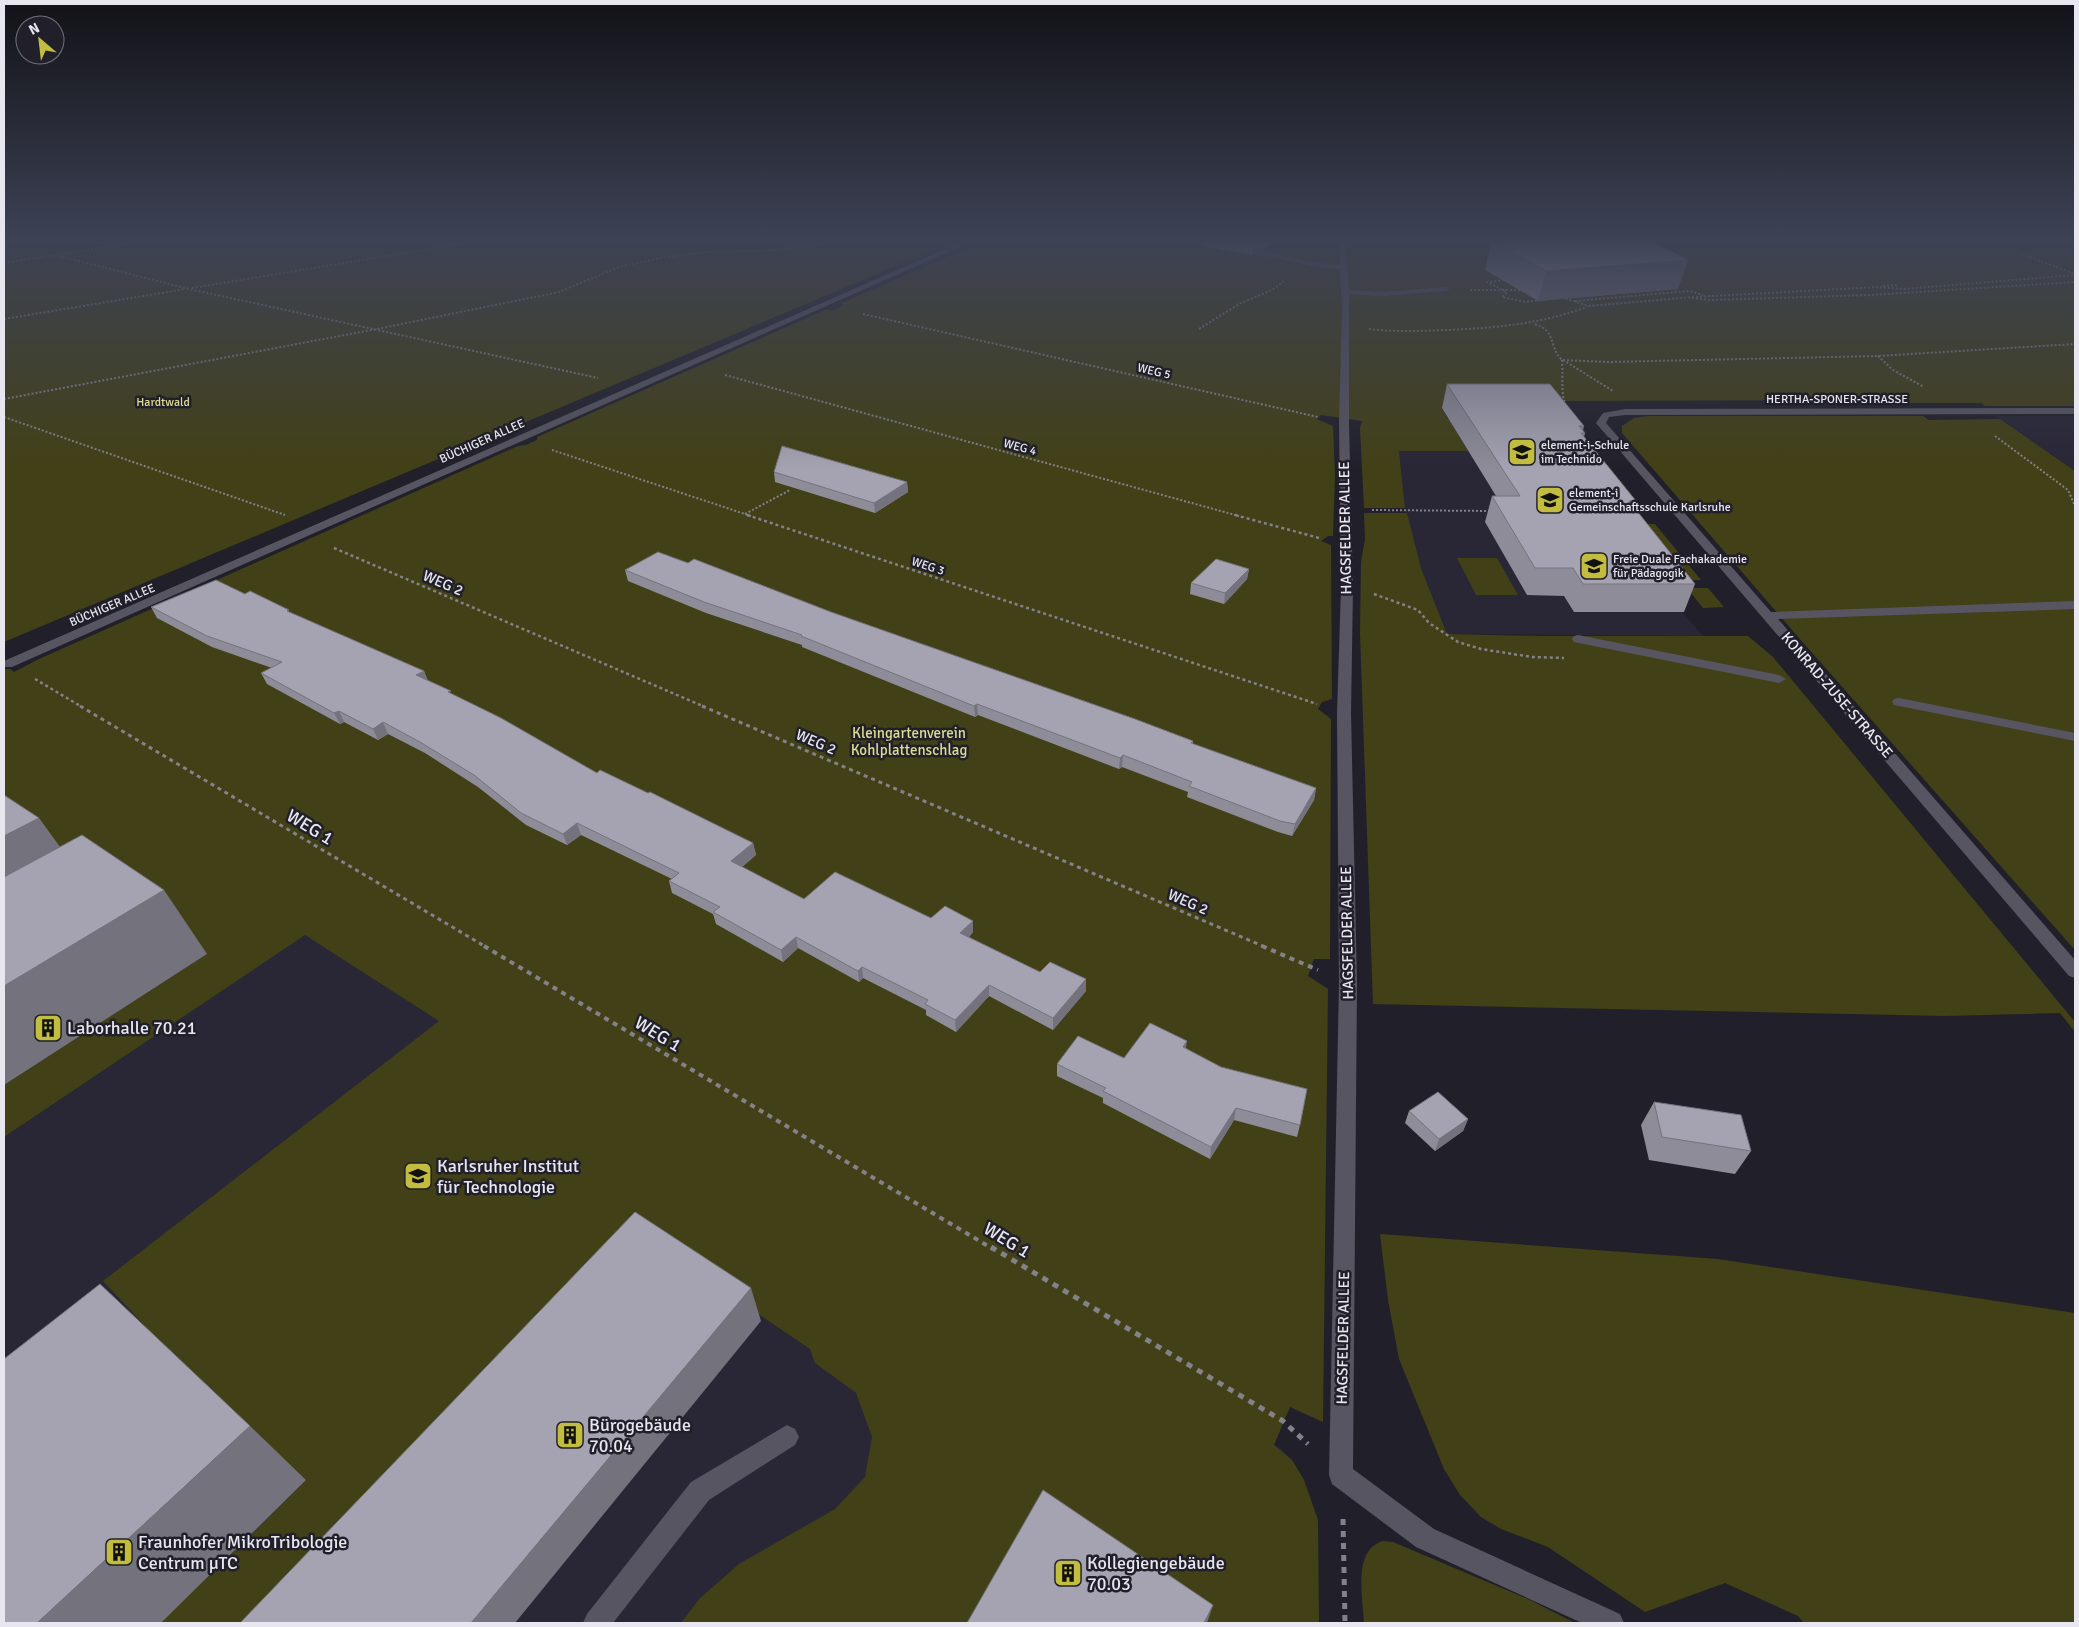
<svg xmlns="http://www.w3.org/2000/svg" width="2079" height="1627" viewBox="0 0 2079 1627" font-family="Signika,sans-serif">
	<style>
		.built { fill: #292636 }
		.green { fill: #424016 }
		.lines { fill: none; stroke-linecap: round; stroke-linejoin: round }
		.path-far4 { stroke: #83828b; stroke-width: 2; stroke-dasharray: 2 2; stroke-linecap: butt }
		.path-far3 { stroke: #83828b; stroke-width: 2.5; stroke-dasharray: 3 3; stroke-linecap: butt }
		.path-far2 { stroke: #83828b; stroke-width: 3; stroke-dasharray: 4 4; stroke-linecap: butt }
		.path-far1 { stroke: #83828b; stroke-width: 4; stroke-dasharray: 5 5; stroke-linecap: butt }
		.path { stroke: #83828b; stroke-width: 5; stroke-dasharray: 6 6; stroke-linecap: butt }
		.minor { fill: #575561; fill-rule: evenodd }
		.wall { fill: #8e8c98 }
		.shaded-wall { fill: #74727c }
		.building { fill: #a5a3b1; stroke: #74727c }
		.labels { text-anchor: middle; stroke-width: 5; stroke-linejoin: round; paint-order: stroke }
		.far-street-label { font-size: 12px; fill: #e8e7ef; stroke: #21202a }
		.far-park-label { font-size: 12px; fill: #dddc91; stroke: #21202a }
		.far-poi-label { font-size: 12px; fill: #e8e7ef; stroke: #21202a; text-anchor: start }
		.street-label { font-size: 15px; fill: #e8e7ef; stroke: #21202a }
		.park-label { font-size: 15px; fill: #dddc91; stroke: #21202a }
		.near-street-label { font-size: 18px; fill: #e8e7ef; stroke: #21202a }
		.near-poi-label { font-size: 18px; fill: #e8e7ef; stroke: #21202a; text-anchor: start }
	</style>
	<rect width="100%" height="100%" fill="#21202a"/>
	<g class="built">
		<path d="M 1554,401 L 1668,596 L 1703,636 L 1447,634 L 1421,568 L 1405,508 L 1399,451 L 1410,409 Z"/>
		<path d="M 1995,416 L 2075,416 L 2075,471 L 2000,419 Z"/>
		<path d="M 4,674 L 1280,1448 L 1292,1460 L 1304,1480 L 1319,1623 L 4,1623 Z"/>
	</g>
	<g class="green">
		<path d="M 4,242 L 953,242 L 4,642 Z"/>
		<path d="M 983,242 L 2075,242 L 2075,406 L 1985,406 L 1981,403 L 1906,403 L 1902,400 L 1555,401 L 1442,408 L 1448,419 L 1456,419 L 1459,436 L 1468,451 L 1399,451 L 1405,508 L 1364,508 L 1360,428 L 1362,421 L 1321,415 L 1317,419 L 1333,426 L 1335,476 L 1333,536 L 1328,536 L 1321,541 L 1331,545 L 1332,699 L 1322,702 L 1318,709 L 1331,719 L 1330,959 L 1314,959 L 1308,976 L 1328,989 L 1323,1422 L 1290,1407 L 1274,1445 L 1292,1460 L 1304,1480 L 1318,1520 L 1319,1623 L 681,1623 L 699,1599 L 739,1564 L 835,1509 L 865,1477 L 872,1437 L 856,1393 L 815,1363 L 810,1349 L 642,1235 L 274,1623 L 161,1623 L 306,1480 L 161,1343 L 103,1281 L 439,1021 L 305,935 L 4,1137 L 4,1085 L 207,954 L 4,811 L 4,669 L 10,669 L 14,672 L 39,659 L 518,446 L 526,445 L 537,440 L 537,437 L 825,310 L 835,310 L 843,306 L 841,303 Z"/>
		<path d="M 1648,416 L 1923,416 L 1929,420 L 2000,419 L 2075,471 L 2075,950 L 1799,638 L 1622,433 L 1622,426 L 1634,418 Z"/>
		<path d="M 1364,513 L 1407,513 L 1421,568 L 1447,634 L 1542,636 L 1748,636 L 1773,657 L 1788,675 L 2075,1022 L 2075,1032 L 2060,1013 L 1945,1016 L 1373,1004 L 1360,633 L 1361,562 L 1365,539 Z"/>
		<path d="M 1636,524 L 1655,524 L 1701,580 L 1680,580 Z"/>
		<path d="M 1457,558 L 1497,558 L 1518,595 L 1476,595 Z"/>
		<path d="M 1687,588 L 1708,588 L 1724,607 L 1703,608 Z"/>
		<path d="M 1380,1234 L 1718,1259 L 2075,1313 L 2075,1623 L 1804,1623 L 1798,1616 L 1725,1583 L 1645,1612 L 1548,1547 L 1501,1529 L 1481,1517 L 1460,1495 L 1444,1469 L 1399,1359 L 1388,1300 Z"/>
		<path d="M 1383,1541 L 1393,1542 L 1528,1599 L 1575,1623 L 1364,1623 C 1363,1598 1352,1550 1383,1541 Z"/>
	</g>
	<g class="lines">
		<g class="path-far4">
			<path d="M 2019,253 L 2075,274"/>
			<path d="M 55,255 L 189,289 L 598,378"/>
			<path d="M 4,263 L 137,242"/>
			<path d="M 1504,280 L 1487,282 L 1507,292 L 1502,297 L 1526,302 L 1540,300"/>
			<path d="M 1883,286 L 1897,285"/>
			<path d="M 192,288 L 472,242"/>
			<path d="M 1470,290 L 1523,290"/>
			<path d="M 1562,297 L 1588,306 L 1694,297 L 1877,287 L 1904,289 L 2075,275"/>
			<path d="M 1692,298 L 1711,300 L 1871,295 L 2075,282"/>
			<path d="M 1575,301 L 1689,291 L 1703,295"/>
			<path d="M 863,314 L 1318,417"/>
			<path d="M 4,319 L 186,289"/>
			<path d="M 1535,324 C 1558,332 1547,345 1562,360 L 1608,362 L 1877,356 L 2075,344"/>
			<path d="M 1199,329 L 1239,304 L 1272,290 L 1284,281"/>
			<path d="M 1369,329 C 1395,332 1420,331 1446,330 C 1495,328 1541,324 1587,307"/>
			<path d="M 1878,356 L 1893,370 L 1924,387"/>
			<path d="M 1562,360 C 1563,370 1561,397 1565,403"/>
			<path d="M 1563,360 L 1613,391"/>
			<path d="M 725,375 L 1239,516"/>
			<path d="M 4,399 L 377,329 L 559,292 L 619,267 L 660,258 L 704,252 L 779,250 L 833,242"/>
			<path d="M 4,417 L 285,515"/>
			<path d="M 1995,436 L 2068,490 L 2075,506"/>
			<path d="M 552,450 L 751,516"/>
			<path d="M 1372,510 L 1491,511"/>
			<path d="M 745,514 L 790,490"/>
		</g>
		<g class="path-far3">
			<path d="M 747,515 L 1317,704"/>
			<path d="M 1235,515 L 1319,538"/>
			<path d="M 334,548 L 705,707"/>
			<path d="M 1374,594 L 1418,610 L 1429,623 L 1458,642 L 1481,649 L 1532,657 L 1564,658"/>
			<path d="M 35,679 L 82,707"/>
		</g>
		<g class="path-far2">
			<path d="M 80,706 L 486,947"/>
			<path d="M 702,706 L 1265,947"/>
		</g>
		<g class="path-far1">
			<path d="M 484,946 L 993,1249"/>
			<path d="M 1262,946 L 1318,970"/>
		</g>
		<g class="path">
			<path d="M 991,1247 L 1283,1421 L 1308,1444"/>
			<path d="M 1343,1519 L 1345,1623"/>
		</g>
		<g class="minor">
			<path d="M 961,242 L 971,242 L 12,667 L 4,667 L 4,661 Z"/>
			<path d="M 1201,242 L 1216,242 L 1318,263 L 1340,265 L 1339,242 L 1345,242 L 1349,290 L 1383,292 L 1446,287 L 1450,289 L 1446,291 L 1383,296 L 1349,294 L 1349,423 L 1353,587 L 1351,713 L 1357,984 L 1353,1469 L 1434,1529 L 1620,1614 L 1624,1623 L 1582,1623 L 1416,1547 L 1332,1484 L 1329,1475 L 1339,984 L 1337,713 L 1341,587 L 1339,423 L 1342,307 L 1340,269 L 1318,267 Z"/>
			<path d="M 2075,408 L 2075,414 L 1625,415 L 1609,417 L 1606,423 L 1771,612 L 2075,601 L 2075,609 L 1778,619 L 2075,960 L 2075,978 L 2069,976 L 1596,423 L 1603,413 L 1625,409 Z"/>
			<path d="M 1578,635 L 1779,675 L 1786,679 L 1779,683 L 1574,642 L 1572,639 L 1574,636 Z"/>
			<path d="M 1899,698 L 2075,733 L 2075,741 L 1894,705 L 1892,702 L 1894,699 Z"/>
			<path d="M 787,1425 L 795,1429 L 799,1437 L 795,1445 L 709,1500 L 613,1623 L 583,1623 L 587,1614 L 691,1482 Z"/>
		</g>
	</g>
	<g class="wall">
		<path d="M 1202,242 L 1274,242 L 1262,250 L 1253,248 L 1252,255 L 1202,246 Z"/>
		<path d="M 1491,242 L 1652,242 L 1678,289 L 1538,301 L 1485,270 Z"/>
		<path d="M 1447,384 L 1584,426 L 1583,430 L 1585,433 L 1584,437 L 1636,501 L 1634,507 L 1695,584 L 1684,612 L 1574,612 L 1564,596 L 1527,595 L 1485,522 L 1492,496 L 1496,496 L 1442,408 Z"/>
		<path d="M 774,472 L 907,482 L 908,492 L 875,513 L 775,482 Z"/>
		<path d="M 1249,569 L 1247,579 L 1224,604 L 1190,594 L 1191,583 Z"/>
		<path d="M 625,570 L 831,612 L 1193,741 L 1193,744 L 1316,788 L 1314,800 L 1292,836 L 1278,832 L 1187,797 L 1188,792 L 1122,767 L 1119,769 L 978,715 L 975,717 L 802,647 L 802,645 L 706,613 L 628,581 Z"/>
		<path d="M 245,594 L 424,671 L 428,681 L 597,773 L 753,843 L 756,855 L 742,867 L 804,899 L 931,918 L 973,932 L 969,937 L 1040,972 L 1086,991 L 1053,1030 L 989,996 L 956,1032 L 926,1015 L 926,1010 L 863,978 L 859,982 L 798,948 L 783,962 L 716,924 L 713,914 L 672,893 L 669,881 L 672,879 L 581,835 L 567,845 L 526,825 L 478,787 L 425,753 L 388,734 L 378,740 L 344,722 L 340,724 L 267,684 L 261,673 L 272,668 L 212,647 L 157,618 L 151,607 Z"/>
		<path d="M 1186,1048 L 1300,1125 L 1297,1137 L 1234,1120 L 1210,1159 L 1103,1103 L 1103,1098 L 1057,1076 L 1057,1064 L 1124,1058 Z"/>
		<path d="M 1654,1102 L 1751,1151 L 1735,1174 L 1649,1160 L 1641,1125 Z"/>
		<path d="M 1409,1111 L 1468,1119 L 1463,1131 L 1435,1151 L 1405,1123 Z"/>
	</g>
	<g class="shaded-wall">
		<path d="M 1263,242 L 1274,242 L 1262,250 Z"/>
		<path d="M 1688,260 L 1678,289 L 1538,301 L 1546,271 Z"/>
		<path d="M 907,482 L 908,492 L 875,513 L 874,503 Z"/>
		<path d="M 1249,569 L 1247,579 L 1224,604 L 1225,593 Z"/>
		<path d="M 424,671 L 428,682 L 416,675 Z"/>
		<path d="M 977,704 L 978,715 L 975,717 L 974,706 Z"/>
		<path d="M 339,711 L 344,722 L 340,724 L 334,713 Z"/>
		<path d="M 383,722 L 388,734 L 378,740 L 373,729 Z"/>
		<path d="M 1123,755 L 1122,767 L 1119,769 L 1120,758 Z"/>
		<path d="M 1316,788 L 1314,800 L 1292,836 L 1295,824 Z"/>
		<path d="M 39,818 L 63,851 L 4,883 L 4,836 Z"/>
		<path d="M 577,823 L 581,835 L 567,845 L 563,834 Z"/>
		<path d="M 753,843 L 756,855 L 734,873 L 731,861 Z"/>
		<path d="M 164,890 L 207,954 L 4,1085 L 4,986 Z"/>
		<path d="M 973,921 L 973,932 L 961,945 L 960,933 Z"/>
		<path d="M 796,937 L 798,948 L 783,962 L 781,950 Z"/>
		<path d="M 862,967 L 863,978 L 859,982 L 858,971 Z"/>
		<path d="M 1086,979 L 1086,991 L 1053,1030 L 1053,1018 Z"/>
		<path d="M 989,985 L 989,996 L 956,1032 L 955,1020 Z"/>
		<path d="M 1187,1041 L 1185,1053 L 1183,1047 Z"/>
		<path d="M 1236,1108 L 1234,1120 L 1210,1159 L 1211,1147 Z"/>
		<path d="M 1468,1119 L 1463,1131 L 1435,1151 L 1439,1139 Z"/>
		<path d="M 751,1288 L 761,1321 L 515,1623 L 471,1623 Z"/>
		<path d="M 250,1426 L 306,1480 L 161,1623 L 37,1623 Z"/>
		<path d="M 1213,1605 L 1207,1623 L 1204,1623 Z"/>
	</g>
	<g class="building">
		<path d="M 1224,242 L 1229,242 L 1253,247 Z"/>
		<path d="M 1494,242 L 1652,242 L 1688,260 L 1546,271 Z"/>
		<path d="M 1447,384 L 1550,384 L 1584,426 L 1579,426 L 1585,433 L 1581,433 L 1636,501 L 1629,501 L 1695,584 L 1583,584 L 1573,568 L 1535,568 L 1492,496 L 1520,496 Z"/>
		<path d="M 782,446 L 907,482 L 874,503 L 774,472 Z"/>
		<path d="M 658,552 L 688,563 L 694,559 L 831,612 L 1135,719 L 1193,741 L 1191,743 L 1316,788 L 1295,824 L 1280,821 L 1189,786 L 1192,782 L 1123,755 L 1120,758 L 977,704 L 974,706 L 801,636 L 802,635 L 704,602 L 625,570 Z"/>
		<path d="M 1216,559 L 1249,569 L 1225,593 L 1191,583 Z"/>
		<path d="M 216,580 L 245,594 L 250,591 L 289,610 L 287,611 L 424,671 L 416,675 L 451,691 L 448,692 L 501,718 L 597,773 L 600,770 L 648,793 L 650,792 L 753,843 L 731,861 L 804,899 L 835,872 L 931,918 L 945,906 L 973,921 L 960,933 L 1040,972 L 1050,962 L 1086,979 L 1053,1018 L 989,985 L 955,1020 L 925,1004 L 928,1000 L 862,967 L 858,971 L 796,937 L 781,950 L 713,912 L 720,907 L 669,881 L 679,873 L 577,823 L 563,834 L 521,813 L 474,775 L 420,742 L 383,722 L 373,729 L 339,711 L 334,713 L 261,673 L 282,662 L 207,636 L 151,607 Z"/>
		<path d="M 4,795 L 39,818 L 4,836 Z"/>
		<path d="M 82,835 L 164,890 L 4,986 L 4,877 Z"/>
		<path d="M 1150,1023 L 1187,1041 L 1183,1047 L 1221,1067 L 1307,1089 L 1300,1125 L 1236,1108 L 1211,1147 L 1103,1091 L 1106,1088 L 1057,1064 L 1078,1036 L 1124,1058 Z"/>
		<path d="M 1438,1092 L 1468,1119 L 1439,1139 L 1409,1111 Z"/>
		<path d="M 1654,1102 L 1741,1115 L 1751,1151 L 1662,1137 Z"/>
		<path d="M 635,1212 L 751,1288 L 471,1623 L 240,1623 Z"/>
		<path d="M 100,1284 L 250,1426 L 37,1623 L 4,1623 L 4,1359 Z"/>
		<path d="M 1043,1490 L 1213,1605 L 1204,1623 L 967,1623 Z"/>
	</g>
	<linearGradient id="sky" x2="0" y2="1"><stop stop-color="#121217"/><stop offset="0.51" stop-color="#3d4255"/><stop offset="1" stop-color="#3d4255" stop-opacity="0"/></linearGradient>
	<rect width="2079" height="470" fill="url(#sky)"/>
	<defs>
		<symbol id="school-square" viewBox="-11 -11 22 22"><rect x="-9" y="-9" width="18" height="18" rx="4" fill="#c2bd3f" stroke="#21202a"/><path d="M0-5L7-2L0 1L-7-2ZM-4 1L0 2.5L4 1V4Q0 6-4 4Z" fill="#111"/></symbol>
		<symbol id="university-square" viewBox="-11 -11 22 22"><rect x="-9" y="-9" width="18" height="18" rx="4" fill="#c2bd3f" stroke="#21202a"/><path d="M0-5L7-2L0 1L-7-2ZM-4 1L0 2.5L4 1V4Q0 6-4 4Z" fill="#111"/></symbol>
		<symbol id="building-square" viewBox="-11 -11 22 22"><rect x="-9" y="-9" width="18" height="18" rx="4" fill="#c2bd3f" stroke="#21202a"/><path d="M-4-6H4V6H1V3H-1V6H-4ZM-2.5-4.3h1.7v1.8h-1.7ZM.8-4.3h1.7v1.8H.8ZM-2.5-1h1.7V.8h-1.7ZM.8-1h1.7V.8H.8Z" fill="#111"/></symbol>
	</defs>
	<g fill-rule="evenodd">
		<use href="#school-square" x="1506" y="436" width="32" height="32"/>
		<use href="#school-square" x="1534" y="484" width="32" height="32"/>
		<use href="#university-square" x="1578" y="550" width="32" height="32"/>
		<use href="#building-square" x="32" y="1012" width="32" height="32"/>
		<use href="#university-square" x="402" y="1160" width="32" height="32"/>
		<use href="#building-square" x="554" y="1419" width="32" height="32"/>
		<use href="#building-square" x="103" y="1536" width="32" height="32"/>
		<use href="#building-square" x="1052" y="1557" width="32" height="32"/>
	</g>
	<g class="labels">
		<g class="far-street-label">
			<text transform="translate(1154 371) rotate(13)" y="4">WEG 5</text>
			<text x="1837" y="403">HERTHA-SPONER-STRASSE</text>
			<text transform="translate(482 441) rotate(-24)" y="4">BÜCHIGER ALLEE</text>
			<text transform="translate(1020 447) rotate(15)" y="4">WEG 4</text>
			<text transform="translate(928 566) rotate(18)" y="4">WEG 3</text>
			<text transform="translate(112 605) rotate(-23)" y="4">BÜCHIGER ALLEE</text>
		</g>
		<g class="far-park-label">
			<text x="163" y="406">Hardtwald</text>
		</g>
		<g class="far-poi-label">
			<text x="1541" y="449">element-i-Schule<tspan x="1541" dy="14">im Technido</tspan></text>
			<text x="1569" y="497">element-i<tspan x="1569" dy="14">Gemeinschaftsschule Karlsruhe</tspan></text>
			<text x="1613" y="563">Freie Duale Fachakademie<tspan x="1613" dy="14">für Pädagogik</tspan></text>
		</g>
		<g class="street-label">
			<text transform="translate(1345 528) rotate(-91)" y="5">HAGSFELDER ALLEE</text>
			<text transform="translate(443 583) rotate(23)" y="5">WEG 2</text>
			<text transform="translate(1837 695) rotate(49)" y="5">KONRAD-ZUSE-STRASSE</text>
			<text transform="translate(816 742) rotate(23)" y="5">WEG 2</text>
			<text transform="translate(1188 902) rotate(23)" y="5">WEG 2</text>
			<text transform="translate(1347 933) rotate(-91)" y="5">HAGSFELDER ALLEE</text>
			<text transform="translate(1343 1338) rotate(-89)" y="5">HAGSFELDER ALLEE</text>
		</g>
		<g class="park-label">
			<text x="909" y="738">Kleingartenverein<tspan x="909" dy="17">Kohlplattenschlag</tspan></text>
		</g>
		<g class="near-street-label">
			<text transform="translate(310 827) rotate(31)" y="6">WEG 1</text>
			<text transform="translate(658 1034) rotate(31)" y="6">WEG 1</text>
			<text transform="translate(1007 1240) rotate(31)" y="6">WEG 1</text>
		</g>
		<g class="near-poi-label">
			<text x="67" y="1034">Laborhalle 70.21</text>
			<text x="437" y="1172">Karlsruher Institut<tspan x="437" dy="21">für Technologie</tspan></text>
			<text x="589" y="1431">Bürogebäude<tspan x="589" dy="21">70.04</tspan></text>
			<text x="138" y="1548">Fraunhofer MikroTribologie<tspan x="138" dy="21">Centrum µTC</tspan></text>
			<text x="1087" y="1569">Kollegiengebäude<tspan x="1087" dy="21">70.03</tspan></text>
		</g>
	</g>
	<rect width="2079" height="1627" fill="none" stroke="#e8e7ef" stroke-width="10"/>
	<g transform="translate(40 40) rotate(332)"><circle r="24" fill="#21202a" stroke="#717079"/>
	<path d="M0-4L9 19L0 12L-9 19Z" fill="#c2bd3f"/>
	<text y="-8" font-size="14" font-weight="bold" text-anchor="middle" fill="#e8e7ef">N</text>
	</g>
</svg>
